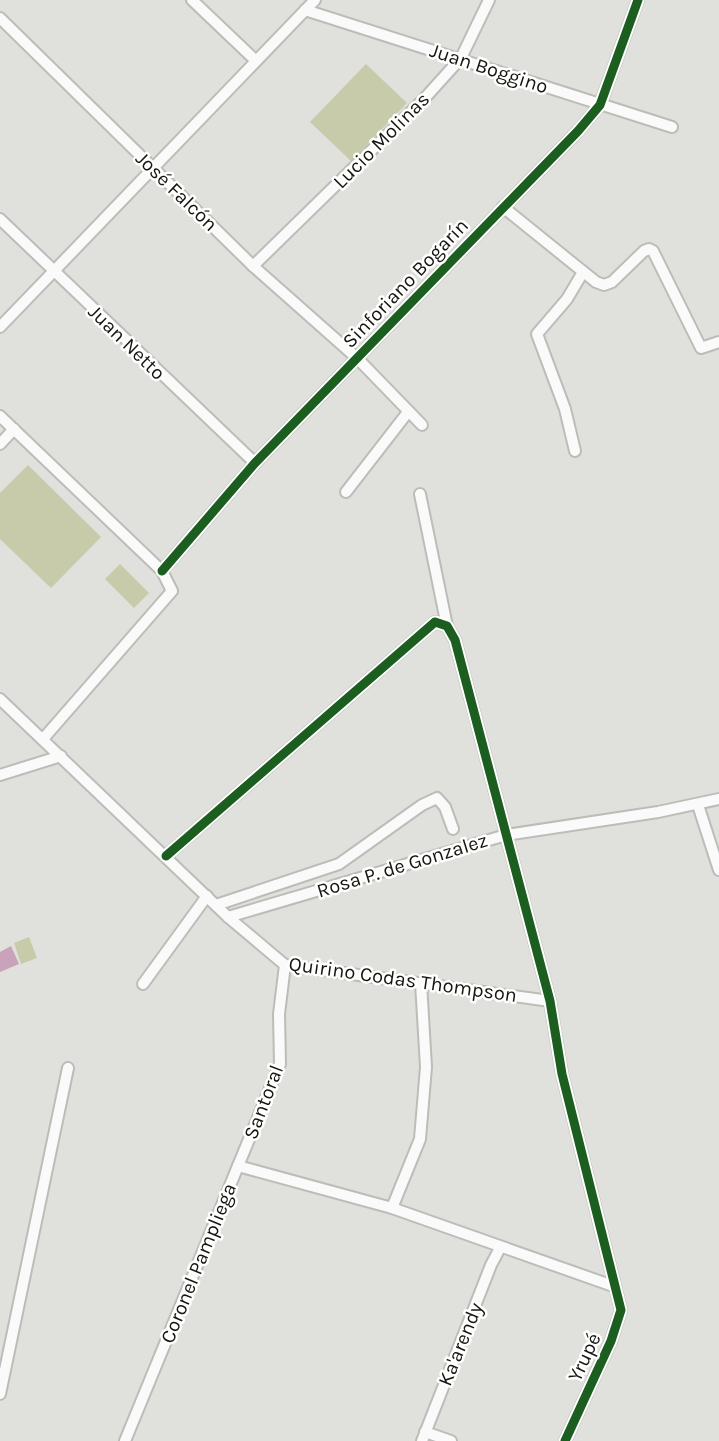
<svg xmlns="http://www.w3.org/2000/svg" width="719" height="1441" viewBox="0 0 719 1441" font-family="Karla,sans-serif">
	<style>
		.green { fill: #c7cbaa }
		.water { fill: #c8a3ba }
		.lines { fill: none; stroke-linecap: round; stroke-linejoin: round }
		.street-casing { stroke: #bcbdb9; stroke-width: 14 }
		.street { stroke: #fafafa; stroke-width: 10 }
		.cycleway-casing { stroke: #fffffe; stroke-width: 13 }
		.cycleway { stroke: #1b5e20; stroke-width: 9 }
		.labels { text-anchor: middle; stroke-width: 5; stroke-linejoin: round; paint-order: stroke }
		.street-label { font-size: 20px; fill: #151513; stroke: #fffffe }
	</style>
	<rect width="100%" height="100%" fill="#e0e1dc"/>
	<g class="green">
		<path d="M 366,64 L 407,103 L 351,161 L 310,122 Z"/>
		<path d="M 28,465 L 101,537 L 51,588 L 0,539 L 0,493 Z"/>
		<path d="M 120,564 L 149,593 L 134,608 L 105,579 Z"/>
		<path d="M 29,937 L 37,958 L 21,964 L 14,943 Z"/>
	</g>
	<path class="water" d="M 11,946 L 19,964 L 0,972 L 0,952 Z"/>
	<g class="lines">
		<defs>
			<g id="street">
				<path d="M 192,0 L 255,60"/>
				<path d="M 305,10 L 672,127"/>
				<path d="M 0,18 L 253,266 L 358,359 L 422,425"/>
				<path d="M 503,207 L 596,282 L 604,285 L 612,282 L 644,251 L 649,249 L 653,251 L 701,348 L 719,342"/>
				<path d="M 0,219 L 255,463"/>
				<path d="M 253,266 L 424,99 L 461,58 L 489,0"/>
				<path d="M 0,327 L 315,0"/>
				<path d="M 0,416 L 162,571 L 172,591 L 43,739"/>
				<path d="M 0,444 L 14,429"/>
				<path d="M 575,451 L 565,409 L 537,334 L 567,299 L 583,272"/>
				<path d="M 346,492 L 408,412"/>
				<path d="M 420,494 L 447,626"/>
				<path d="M 162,571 L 255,463 L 578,131 L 600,105 L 638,0"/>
				<path d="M 0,699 L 228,917 L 285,965 L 550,1001"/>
				<path d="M 0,775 L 61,756"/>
				<path d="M 698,805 L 719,870"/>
				<path d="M 166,856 L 435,622 L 447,626 L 455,640 L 550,1001 L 562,1074 L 621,1310 L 611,1341 L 565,1441"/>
				<path d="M 216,905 L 339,864 L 422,805 L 437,798 L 445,807 L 453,829"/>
				<path d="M 228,917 L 506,835 L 658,812 L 719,799"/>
				<path d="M 143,984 L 207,896"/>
				<path d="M 238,1166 L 280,1064 L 279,1014 L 285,965"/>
				<path d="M 392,1208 L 420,1139 L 426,1067 L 421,983"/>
				<path d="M 0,1394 L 68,1068"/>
				<path d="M 425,1432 L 451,1441"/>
				<path d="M 125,1441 L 238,1166 L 392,1208 L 613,1286"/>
				<path d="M 422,1441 L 491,1265 L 500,1248"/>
			</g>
		</defs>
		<use href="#street" class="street-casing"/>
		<use href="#street" class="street"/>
		<defs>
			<g id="cycleway">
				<path d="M 162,571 L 255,463 L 578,131 L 600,105 L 638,0"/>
				<path d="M 166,856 L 435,622 L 447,626 L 455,640 L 550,1001 L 562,1074 L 621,1310 L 611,1341 L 565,1441"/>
			</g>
		</defs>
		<use href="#cycleway" class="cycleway-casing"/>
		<use href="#cycleway" class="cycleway"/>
	</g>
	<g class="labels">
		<g class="street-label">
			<text transform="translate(489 68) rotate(18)" y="7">Juan Boggino</text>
			<text transform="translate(381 140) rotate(-45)" y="7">Lucio Molinas</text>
			<text transform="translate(177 191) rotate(44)" y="7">José Falcón</text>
			<text transform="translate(405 283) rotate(-46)" y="7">Sinforiano Bogarín</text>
			<text transform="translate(127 342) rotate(44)" y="7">Juan Netto</text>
			<text transform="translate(402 865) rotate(-17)" y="7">Rosa P. de Gonzalez</text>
			<text transform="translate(403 979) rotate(8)" y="7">Quirino Codas Thompson</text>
			<text transform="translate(263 1102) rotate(-69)" y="7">Santoral</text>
			<text transform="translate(198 1263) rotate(-68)" y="7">Coronel Pampliega</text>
			<text transform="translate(460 1344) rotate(-68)" y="7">Ka'arendy</text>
			<text transform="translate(584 1357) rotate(-65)" y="7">Yrupé</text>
		</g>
	</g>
</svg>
